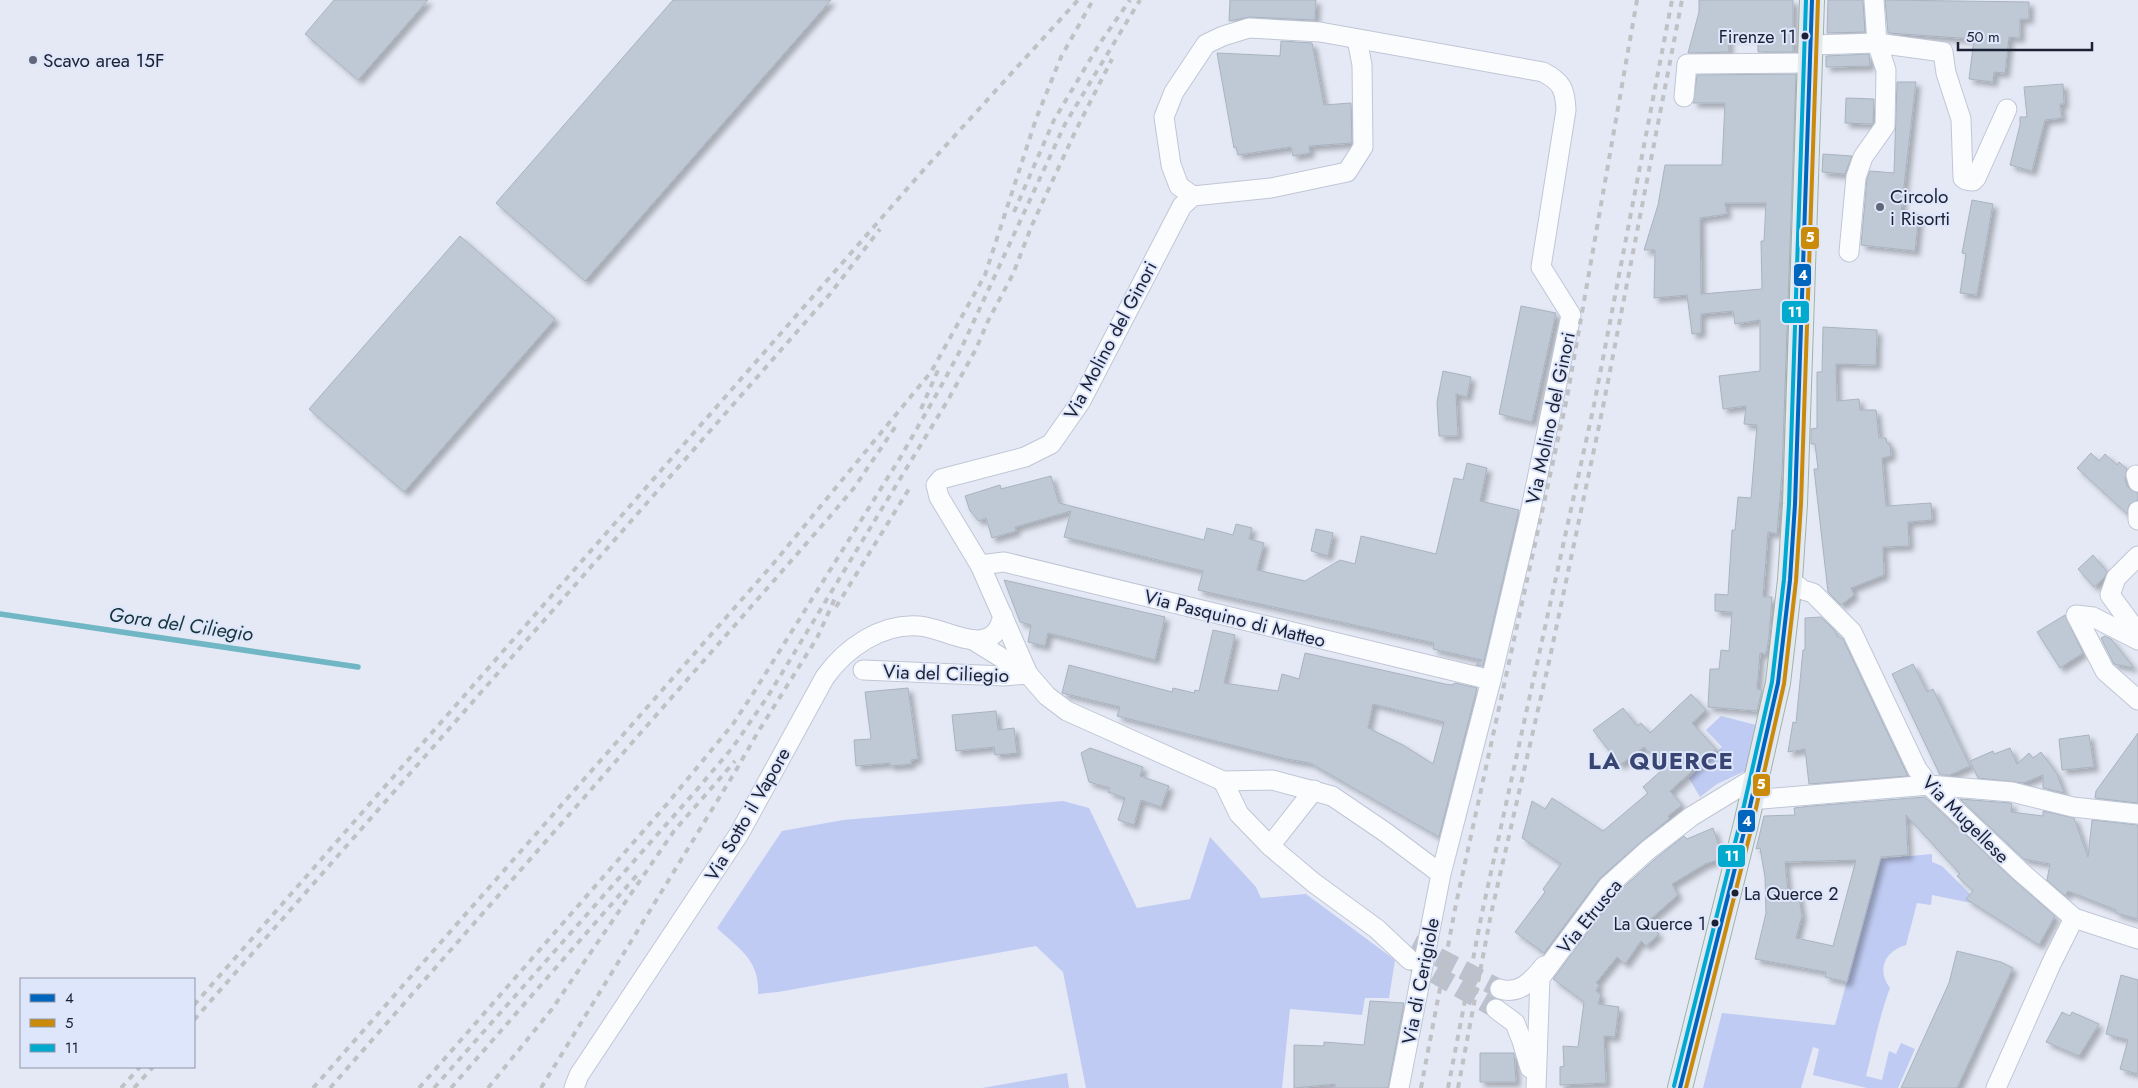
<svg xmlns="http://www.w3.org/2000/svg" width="2138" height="1088" viewBox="0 0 2138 1088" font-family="Jost,sans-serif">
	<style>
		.green { fill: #bfcbf2 }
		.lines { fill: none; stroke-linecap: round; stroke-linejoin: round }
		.stream { stroke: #70b6c5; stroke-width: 5.5 }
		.building { fill: #bfc9d6; stroke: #a9b3c0; fill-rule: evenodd; filter: url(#shadow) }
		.minor-tunnel { stroke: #bcc1ce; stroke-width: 19; stroke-dasharray: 19 9; stroke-linecap: butt }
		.minor-casing { stroke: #c0c6d5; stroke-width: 21 }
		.major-casing { stroke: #a1b0ae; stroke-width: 26 }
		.minor { stroke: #fbfcfe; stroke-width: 19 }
		.major { stroke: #e5edea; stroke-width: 24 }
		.rail { stroke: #bfc1c5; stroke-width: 4; stroke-dasharray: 6 6; stroke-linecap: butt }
		.bus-1-casing { stroke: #dee6fb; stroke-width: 8 }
		.bus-2-casing { stroke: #dee6fb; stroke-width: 8 }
		.bus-3-casing { stroke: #dee6fb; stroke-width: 8 }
		.bus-1 { stroke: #0065bd; stroke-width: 4 }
		.bus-2 { stroke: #cb8b0a; stroke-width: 4 }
		.bus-3 { stroke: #00a9ce; stroke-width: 4 }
		.bus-dot { fill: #1b2034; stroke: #dee6fb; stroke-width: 2 }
		.poi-dot { fill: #616678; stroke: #dee6fb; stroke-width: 2 }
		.labels { text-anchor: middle; stroke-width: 4; stroke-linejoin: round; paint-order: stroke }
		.bus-label { font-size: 18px; fill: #1b2034; stroke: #dee6fb; text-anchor: end }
		.poi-label { font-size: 19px; fill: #1b2034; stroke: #dee6fb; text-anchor: start }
		.street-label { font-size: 19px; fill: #1b2034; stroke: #dee6fb }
		.water-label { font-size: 20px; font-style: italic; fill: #163439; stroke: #dee6fb }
		.district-label { font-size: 24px; font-weight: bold; letter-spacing: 1px; fill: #384471; stroke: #dee6fb }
		.line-badge { stroke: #dee6fb; stroke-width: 2 }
		.badge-label { font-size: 14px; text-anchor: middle; font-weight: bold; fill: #fff }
	</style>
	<defs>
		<filter id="shadow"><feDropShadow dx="4.5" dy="4.5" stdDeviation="2.5" flood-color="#0004"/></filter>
	</defs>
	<rect width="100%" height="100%" fill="#e4e9f5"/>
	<g class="green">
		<path d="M 1721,716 L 1760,726 L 1755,751 L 1745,771 L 1717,784 L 1700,797 L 1689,778 L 1722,747 L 1706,730 Z"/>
		<path d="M 1063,801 L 1089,808 L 1137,908 L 1190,899 L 1210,837 L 1256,887 L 1261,898 L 1306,894 L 1395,960 L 1389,998 L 1365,998 L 1362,1015 L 1290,1009 L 1282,1088 L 1086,1088 L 1063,972 L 1036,946 L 778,992 L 758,994 C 760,960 739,949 717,928 L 782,831 L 843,820 Z"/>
		<path d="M 1932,854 L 1932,862 L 1942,866 L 1981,905 L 1932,895 L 1931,905 L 1917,903 L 1906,945 C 1885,951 1876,970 1890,988 C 1879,1017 1874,1046 1866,1076 L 1882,1080 L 1889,1051 L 1896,1054 L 1901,1043 L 1915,1049 L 1898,1088 L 1867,1088 L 1813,1075 L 1819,1049 L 1813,1047 L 1801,1088 L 1703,1088 L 1722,1013 L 1835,1025 L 1880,859 Z"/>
		<path d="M 1067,1073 L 1069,1088 L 982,1088 Z"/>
	</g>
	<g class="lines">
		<path class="stream" d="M 0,614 L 358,667"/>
	</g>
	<g class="building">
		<path d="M 334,0 L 428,0 L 358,80 L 305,34 Z"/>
		<path d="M 673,0 L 831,0 L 585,281 L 496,203 Z"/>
		<path d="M 1230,0 L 1316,0 L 1315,20 L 1250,17 L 1229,21 Z"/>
		<path d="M 1699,0 L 1793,0 L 1793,52 L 1758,52 L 1758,37 L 1728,37 L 1729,52 L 1688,53 L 1699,12 Z"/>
		<path d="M 1828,0 L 1863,0 L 1865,32 L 1827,33 Z"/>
		<path d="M 1885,0 L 2029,2 L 2029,19 L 2020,19 L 2020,38 L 2009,37 L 2005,73 L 1994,72 L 1993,82 L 1969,79 L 1974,39 L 1888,33 Z"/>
		<path d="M 1281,41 L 1312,43 L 1324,105 L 1351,103 L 1352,143 L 1309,146 L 1310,153 L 1293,156 L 1291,147 L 1238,155 L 1236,147 L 1234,148 L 1217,53 L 1280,56 Z"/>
		<path d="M 1869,54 L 1870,66 L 1826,67 L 1826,56 Z"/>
		<path d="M 1796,74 L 1782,473 L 1777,534 L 1768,532 L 1763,597 L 1772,597 L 1769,637 L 1766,654 L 1760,653 L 1757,689 L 1762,690 L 1757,711 L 1708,707 L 1710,669 L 1719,669 L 1721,650 L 1729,651 L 1732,612 L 1715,611 L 1715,594 L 1728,595 L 1732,530 L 1735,530 L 1738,497 L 1751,498 L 1757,425 L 1744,424 L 1746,406 L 1723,409 L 1719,376 L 1760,371 L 1760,320 L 1735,324 L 1733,311 L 1701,314 L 1701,333 L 1692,334 L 1687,295 L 1654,298 L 1655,250 L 1644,250 L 1658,205 L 1665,165 L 1722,165 L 1725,103 L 1693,103 L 1697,75 ZM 1725,203 L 1766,203 L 1764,241 L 1761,241 L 1762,289 L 1701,294 L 1700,218 L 1727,214 Z"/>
		<path d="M 1897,82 L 1916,82 L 1901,212 L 1919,215 L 1915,251 L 1861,245 L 1867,179 L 1870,171 L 1894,173 Z"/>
		<path d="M 2063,84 L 2064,104 L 2060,104 L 2062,118 L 2045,120 L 2032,171 L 2010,165 L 2020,125 L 2020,117 L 2027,117 L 2024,87 Z"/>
		<path d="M 1846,98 L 1874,99 L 1873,124 L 1845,123 Z"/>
		<path d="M 1823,154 L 1852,156 L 1845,174 L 1822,172 Z"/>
		<path d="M 1972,200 L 1993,204 L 1977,295 L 1960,293 L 1966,254 L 1962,253 Z"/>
		<path d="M 460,236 L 555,319 L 404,492 L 309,409 Z"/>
		<path d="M 1521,306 L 1556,313 L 1532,422 L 1499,414 Z"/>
		<path d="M 1823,327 L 1877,330 L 1876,365 L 1836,364 L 1837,401 L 1859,399 L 1860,410 L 1876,410 L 1879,438 L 1886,438 L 1887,443 L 1890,444 L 1891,456 L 1882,458 L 1886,506 L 1931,503 L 1932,520 L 1908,522 L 1909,546 L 1883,547 L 1884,575 L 1851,588 L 1854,595 L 1841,605 L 1828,592 L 1814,469 L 1818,469 L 1815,444 L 1811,444 L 1811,429 L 1817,428 L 1817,372 L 1822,372 Z"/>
		<path d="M 1443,371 L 1471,377 L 1467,397 L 1456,394 L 1458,436 L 1439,436 L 1437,402 Z"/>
		<path d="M 2091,453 L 2099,461 L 2105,454 L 2117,465 L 2119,462 L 2127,469 L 2125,478 L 2127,486 L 2131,490 L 2138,493 L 2138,500 L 2129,505 L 2127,514 L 2077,468 Z"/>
		<path d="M 1467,463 L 1487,468 L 1480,501 L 1519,510 L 1483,666 L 1476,665 L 1482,660 L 1433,649 L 1434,643 L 1198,590 L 1203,571 L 1064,537 L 1071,511 L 1015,527 L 1016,531 L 992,538 L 986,518 L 979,521 L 970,511 L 965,496 L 1000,485 L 1001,489 L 1051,476 L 1059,503 L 1204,540 L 1207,528 L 1233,535 L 1236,524 L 1252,528 L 1249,539 L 1264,543 L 1257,570 L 1305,581 L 1340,560 L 1355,564 L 1361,536 L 1436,554 L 1454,478 L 1463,480 Z"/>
		<path d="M 1316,529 L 1333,533 L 1328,556 L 1311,551 Z"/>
		<path d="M 2093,555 L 2107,572 L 2104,578 L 2094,587 L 2078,569 Z"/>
		<path d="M 1004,580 L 1165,617 L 1155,660 L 1048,633 L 1045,646 L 1028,642 L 1031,625 L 1020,622 Z"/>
		<path d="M 2065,615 L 2083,653 L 2060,668 L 2037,632 Z"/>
		<path d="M 1821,617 L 1835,631 L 1837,636 L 1843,639 L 1908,776 L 1809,784 L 1805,749 L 1788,752 L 1793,722 L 1796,723 L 1803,650 L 1805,650 L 1805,618 Z"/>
		<path d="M 1213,630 L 1235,635 L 1224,683 L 1278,691 L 1282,674 L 1299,679 L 1305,653 L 1445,684 L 1452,685 L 1455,683 L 1477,688 L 1439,837 L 1310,763 L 1287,759 L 1117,716 L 1120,707 L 1062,693 L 1069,665 L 1172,692 L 1173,688 L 1194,693 L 1195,690 L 1199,691 ZM 1373,704 L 1444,722 L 1433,764 L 1403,745 L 1368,728 Z"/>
		<path d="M 2105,636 L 2111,639 L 2134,668 L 2114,664 L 2101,638 Z"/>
		<path d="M 1913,664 L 1927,692 L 1933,689 L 1970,766 L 1950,775 L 1940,775 L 1892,674 Z"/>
		<path d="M 908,688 L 918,759 L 911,760 L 911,764 L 890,766 L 890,763 L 856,766 L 854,740 L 871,739 L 865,692 Z"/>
		<path d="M 1691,694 L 1706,710 L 1692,723 L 1716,749 L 1670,791 L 1682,805 L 1668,816 L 1670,818 L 1641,842 L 1600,878 L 1544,953 L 1515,932 L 1545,892 L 1543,889 L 1561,864 L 1522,838 L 1532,801 L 1545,809 L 1552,798 L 1603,831 L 1648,793 L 1643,787 L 1664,768 L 1644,747 L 1620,765 L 1593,730 L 1623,708 L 1637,726 L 1641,723 L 1650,733 Z"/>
		<path d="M 996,711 L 998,730 L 1014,728 L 1017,753 L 995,755 L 994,747 L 956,751 L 952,715 Z"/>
		<path d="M 2138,733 L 2138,803 L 2095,798 L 2096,791 Z"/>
		<path d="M 2089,735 L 2094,767 L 2062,770 L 2059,739 Z"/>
		<path d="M 1090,748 L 1143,767 L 1140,776 L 1169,786 L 1161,807 L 1141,800 L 1134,825 L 1118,820 L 1125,798 L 1108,792 L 1110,788 L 1089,782 L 1081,753 Z"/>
		<path d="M 2010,748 L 2017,764 L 2029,753 L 2033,758 L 2041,752 L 2057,774 L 2064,793 L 2043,788 L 2043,775 L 2023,783 L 1978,778 L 1970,761 L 1993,751 L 1994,754 Z"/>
		<path d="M 1925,797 L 2014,880 L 2055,916 L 2039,945 L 1966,899 L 1973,891 L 1957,876 L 1960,874 L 1906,815 L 1908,855 L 1881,857 L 1847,982 L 1825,977 L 1826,972 L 1755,959 L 1766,913 L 1765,877 L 1760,848 L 1756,849 L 1764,816 L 1795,815 L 1794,808 L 1811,806 ZM 1856,860 L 1833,946 L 1796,938 L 1802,916 L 1798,891 L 1788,892 L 1785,862 Z"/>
		<path d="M 1960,799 L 2010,803 L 2012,804 L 2011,812 L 2043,816 L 2043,811 L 2074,818 L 2088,857 L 2092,820 L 2138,825 L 2138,919 L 2116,913 L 2116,910 L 2068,891 L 2065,896 L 2047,880 L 2050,864 L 2024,859 Z"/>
		<path d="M 1713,828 L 1723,858 L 1705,864 L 1672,884 L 1678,895 L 1646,923 L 1659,934 L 1646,946 L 1641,941 L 1625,964 L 1617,957 L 1596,983 L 1599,985 L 1596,991 L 1601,995 L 1598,1004 L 1619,1007 L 1615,1037 L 1604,1036 L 1606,1083 L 1560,1085 L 1560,1067 L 1564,1066 L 1563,1046 L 1578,1047 L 1584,1002 L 1553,979 L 1616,894 L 1655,859 L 1684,836 L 1687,839 Z"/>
		<path d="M 1957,951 L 2001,962 L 2013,968 L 1957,1088 L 1901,1088 L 1949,983 Z"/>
		<path d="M 2121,975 L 2138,980 L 2138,1074 L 2120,1069 L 2128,1040 L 2106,1034 Z"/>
		<path d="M 1370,1001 L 1404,1003 L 1388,1088 L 1335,1088 L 1335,1084 L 1294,1088 L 1294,1045 L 1324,1046 L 1324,1042 L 1364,1045 Z"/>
		<path d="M 2062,1012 L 2070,1016 L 2072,1012 L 2099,1024 L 2079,1056 L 2046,1042 Z"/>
		<path d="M 1480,1053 L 1514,1053 L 1516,1082 L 1480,1082 Z"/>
	</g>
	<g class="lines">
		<g class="minor-tunnel">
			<path d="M 1413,944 L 1500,989"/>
			<path d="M 1410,960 L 1496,1009"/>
		</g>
		<defs>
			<g id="minor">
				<path d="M 1811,45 L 1877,43 L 1943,52 L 1946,73 L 1961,119 L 1963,178 L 1966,180 L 1973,181 L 1976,178 L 2007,109"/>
				<path d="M 1684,97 L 1687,64 L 1809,63"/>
				<path d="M 1193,196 L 1271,188 L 1347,172 L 1363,147 L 1362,65 L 1357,39"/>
				<path d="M 1849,252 L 1856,177 L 1863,157 L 1885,126 L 1886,70 L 1877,43 L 1874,0"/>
				<path d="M 2136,475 L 2138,482"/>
				<path d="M 2138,511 L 2138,520"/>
				<path d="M 2138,556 L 2116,578 L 2110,595 L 2138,633"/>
				<path d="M 980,565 L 1004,562 L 1491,680"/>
				<path d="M 1790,580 L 1803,590 L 1813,593 L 1852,632 L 1917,769 L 1929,785 L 2021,872 L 2074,918 L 2138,939"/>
				<path d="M 973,640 L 1028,674"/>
				<path d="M 2138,640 L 2093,617 L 2076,615 L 2105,671 L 2138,700"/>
				<path d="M 863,670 L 1004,676 L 1028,674"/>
				<path d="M 1223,781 L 1239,814 L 1270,846 L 1314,883 L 1377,929 L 1410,960"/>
				<path d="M 1751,800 L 1929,785 L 2012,792 L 2073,807 L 2138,814"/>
				<path d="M 1270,846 L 1314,790"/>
				<path d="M 1500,989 C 1519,995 1532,981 1544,966"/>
				<path d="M 1496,1009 L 1515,1023 L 1522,1041 L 1530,1068"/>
				<path d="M 574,1088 L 579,1075 L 739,834 L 825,677 C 846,648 881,623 919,626 C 948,628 992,662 1003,616"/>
				<path d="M 1399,1088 L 1441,874 L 1491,680 L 1529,518 L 1571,315 L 1541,267 L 1566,110 C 1565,89 1562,82 1543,72 L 1320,32 L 1249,28 L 1223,36 L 1206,44 L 1174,92 L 1164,117 L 1171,165 L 1179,186 L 1193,196 L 1182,206 L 1081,401 L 1051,444 L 1025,457 L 941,479 L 936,485 L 939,497 L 980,565 L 1028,674 L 1047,696 L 1067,711 L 1223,781 L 1272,780 L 1332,796 L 1385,832 L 1441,874"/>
				<path d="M 1536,1088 L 1540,978 L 1608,886 L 1648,850 L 1692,816 L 1756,777"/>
				<path d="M 1996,1088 L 2052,962 L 2074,918"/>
			</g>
			<path id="major" d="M 1680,1088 L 1746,824 L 1778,683 L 1790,580 L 1795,504 L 1812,0"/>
		</defs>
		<use href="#minor" class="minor-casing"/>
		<use href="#major" class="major-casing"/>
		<use href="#minor" class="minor"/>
		<use href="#major" class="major"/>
		<g class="rail">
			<path d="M 1014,212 L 1054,120 L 1100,43 L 1130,0"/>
			<path d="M 921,409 L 939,368"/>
			<path d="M 836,607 L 909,489"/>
			<path d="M 194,1005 L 920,174 L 1078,0"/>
			<path d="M 194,1020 L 830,294 L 880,229"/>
			<path d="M 121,1088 L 140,1067"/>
			<path d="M 134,1088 L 153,1067"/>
			<path d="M 313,1088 L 773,564 L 931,372 L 985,275 L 1036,119 L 1061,57 L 1093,0"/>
			<path d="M 330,1088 L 826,521 L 854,488 L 898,423"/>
			<path d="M 419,1088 L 667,804 L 733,724 L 754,692 L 900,458 L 939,390 L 961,349 L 1065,124 L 1140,0"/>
			<path d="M 434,1088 L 694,793 L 733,747 L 768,696 L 948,400 L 976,349 L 988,321 L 1013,274 L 1032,225 L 1076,130 L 1112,59"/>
			<path d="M 451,1088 L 637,875"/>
			<path d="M 488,1088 L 552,1009 L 674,831 L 735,761"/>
			<path d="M 541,1088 L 735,772 L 758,732 L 817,638 L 836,596"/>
			<path d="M 1421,1088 L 1456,904 L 1567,398 L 1637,0"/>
			<path d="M 1448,1088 L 1482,913 L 1594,405 L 1672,0"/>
			<path d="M 1458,1088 L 1491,914 L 1549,662 L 1603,407 L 1682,0"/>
		</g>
		<defs>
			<path id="bus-1" d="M 1680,1088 L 1746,824 L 1778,683 L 1790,580 L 1795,504 L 1812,0"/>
			<path id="bus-2" d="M 1686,1088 L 1752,826 L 1784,684 L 1796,581 L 1801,504 L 1818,0"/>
			<path id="bus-3" d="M 1674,1086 L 1740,823 L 1772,682 L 1784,579 L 1789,504 L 1806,0"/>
		</defs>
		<use href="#bus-1" class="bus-1-casing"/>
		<use href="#bus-2" class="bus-2-casing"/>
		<use href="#bus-3" class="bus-3-casing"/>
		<use href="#bus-1" class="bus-1"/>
		<use href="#bus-2" class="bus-2"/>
		<use href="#bus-3" class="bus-3"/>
	</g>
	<g class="bus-dot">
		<circle cx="1805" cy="36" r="4.5"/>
		<circle cx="1735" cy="893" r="4.5"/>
		<circle cx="1715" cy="923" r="4.5"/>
	</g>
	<g class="poi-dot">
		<circle cx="33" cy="60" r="5"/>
		<circle cx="1880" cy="207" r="5"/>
	</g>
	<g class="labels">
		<g class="bus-label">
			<text x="1796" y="43">Firenze 11</text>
			<text x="1744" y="900" text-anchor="start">La Querce 2</text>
			<text x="1706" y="930">La Querce 1</text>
		</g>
		<g class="poi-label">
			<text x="43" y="67">Scavo area 15F</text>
			<text x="1890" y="203">Circolo<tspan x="1890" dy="22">i Risorti</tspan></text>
		</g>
		<g class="street-label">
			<text transform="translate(1110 340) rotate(-62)" y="7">Via Molino del Ginori</text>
			<text transform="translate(1550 418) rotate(-78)" y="7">Via Molino del Ginori</text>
			<text transform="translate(1235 618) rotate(14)" y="7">Via Pasquino di Matteo</text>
			<text transform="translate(946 673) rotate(2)" y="7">Via del Ciliegio</text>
			<text transform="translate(747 814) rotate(-60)" y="7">Via Sotto il Vapore</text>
			<text transform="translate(1966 819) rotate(45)" y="7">Via Mugellese</text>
			<text transform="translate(1589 916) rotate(-51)" y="7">Via Etrusca</text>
			<text transform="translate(1420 981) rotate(-79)" y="7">Via di Cerigiole</text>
		</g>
		<g class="water-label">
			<text transform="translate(181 624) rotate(8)" y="7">Gora del Ciliegio</text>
		</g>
		<g class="district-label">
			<text x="1661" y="769">LA QUERCE</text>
		</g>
	</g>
	<g class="line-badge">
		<rect x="1800" y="226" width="20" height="24" rx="5" fill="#cb8b0a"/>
		<rect x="1793" y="263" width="19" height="24" rx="5" fill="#0065bd"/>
		<rect x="1781" y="300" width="29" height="24" rx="5" fill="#00a9ce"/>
		<rect x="1752" y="773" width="19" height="24" rx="5" fill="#cb8b0a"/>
		<rect x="1737" y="809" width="19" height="24" rx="5" fill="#0065bd"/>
		<rect x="1717" y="844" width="29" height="24" rx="5" fill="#00a9ce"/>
	</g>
	<g class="badge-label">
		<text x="1810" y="242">5</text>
		<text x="1803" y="280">4</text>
		<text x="1795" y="317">11</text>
		<text x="1761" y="789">5</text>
		<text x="1747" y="826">4</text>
		<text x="1732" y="861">11</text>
	</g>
	<rect x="20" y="978" width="175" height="90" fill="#dee6fb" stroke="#9097ab"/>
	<rect x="30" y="994" width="25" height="8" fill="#0065bd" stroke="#9097ab"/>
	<text x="65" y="1003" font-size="15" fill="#1b2034">4</text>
	<rect x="30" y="1019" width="25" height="8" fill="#cb8b0a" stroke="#9097ab"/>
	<text x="65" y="1028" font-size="15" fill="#1b2034">5</text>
	<rect x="30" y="1044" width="25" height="8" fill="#00a9ce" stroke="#9097ab"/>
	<text x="65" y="1053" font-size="15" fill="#1b2034">11</text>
	<path d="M1958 42v8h134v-8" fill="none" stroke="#1b2034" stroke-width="2.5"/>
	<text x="1966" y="42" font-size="15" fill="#1b2034" stroke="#dee6fb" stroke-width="4" paint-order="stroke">50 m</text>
</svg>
